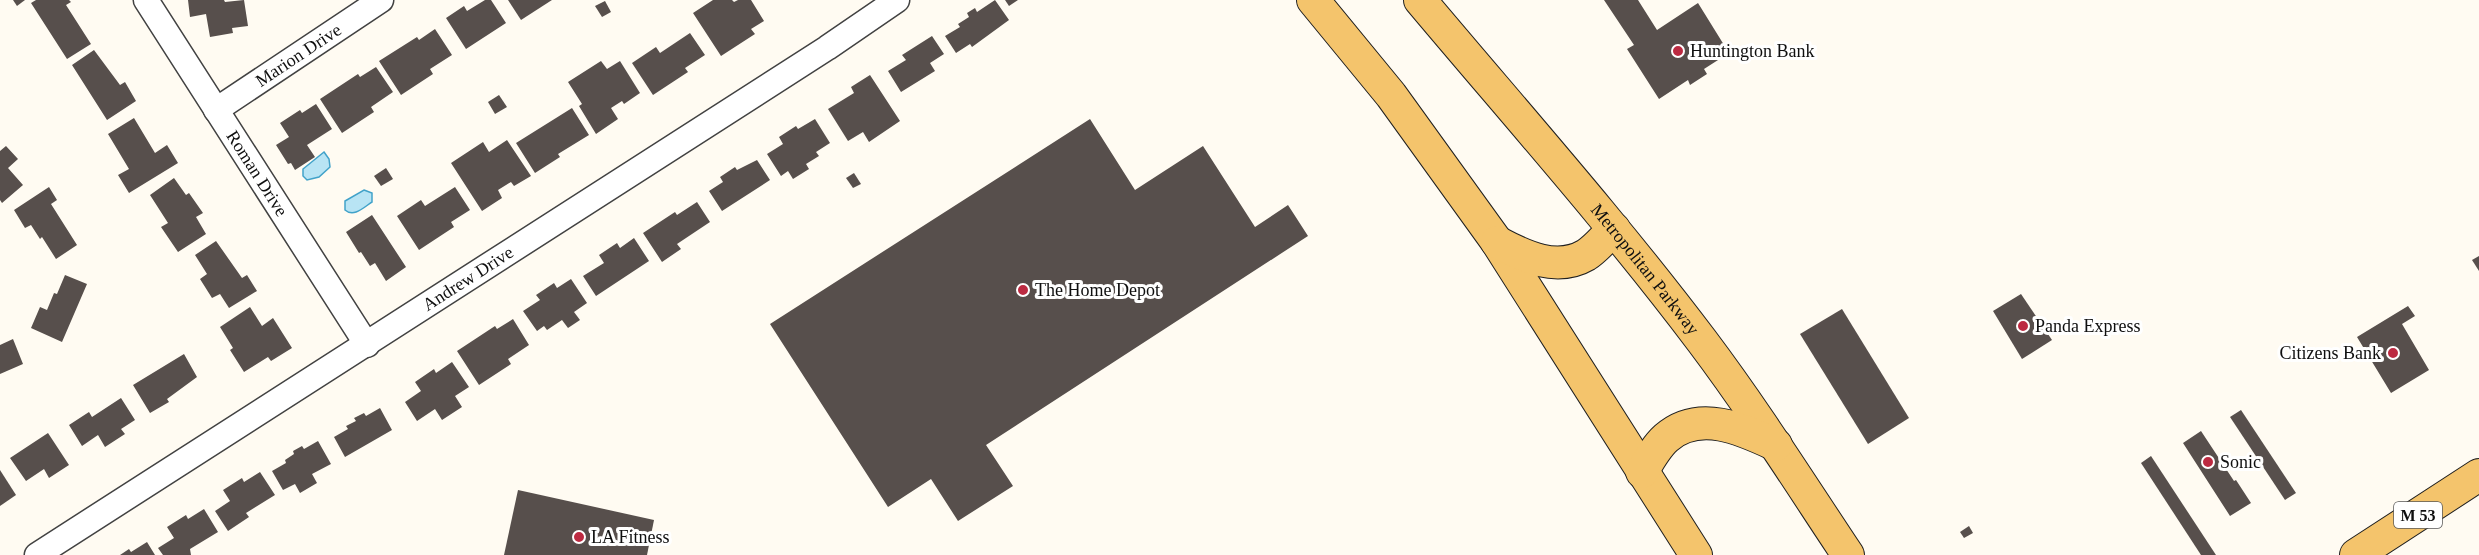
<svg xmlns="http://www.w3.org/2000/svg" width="2479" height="555" viewBox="0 0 2479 555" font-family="Georgia,serif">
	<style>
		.water { fill: #b8e4f4; stroke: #41a2c9; stroke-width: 1.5 }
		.building { fill: #574f4c }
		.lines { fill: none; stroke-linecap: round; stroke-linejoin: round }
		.minor-casing { stroke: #424242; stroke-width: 27 }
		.major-casing { stroke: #202020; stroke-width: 34 }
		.minor { stroke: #fff; stroke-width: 24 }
		.major { stroke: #f4c46c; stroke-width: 32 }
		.poi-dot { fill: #bc2a41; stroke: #fff; stroke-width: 2 }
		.labels { text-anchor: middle; stroke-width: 6; stroke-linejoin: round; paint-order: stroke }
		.shield { fill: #fff; stroke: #575757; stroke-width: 1.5 }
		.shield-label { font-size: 16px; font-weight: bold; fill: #0f0f0f }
		.poi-label { font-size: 18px; fill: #0f0f0f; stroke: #fff; text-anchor: start }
		.street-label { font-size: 18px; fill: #0f0f0f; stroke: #fff }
	</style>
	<rect width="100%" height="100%" fill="#fffbf2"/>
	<g class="water">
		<path d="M 324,152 L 329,159 L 330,167 L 319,177 L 307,180 L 303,176 L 303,169 Z"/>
		<path d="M 364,190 L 372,193 L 372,202 C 364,207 354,218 345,210 L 345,201 Z"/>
	</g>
	<g class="building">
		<path d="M 13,0 L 25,0 L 17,6 Z"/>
		<path d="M 36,0 L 69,0 L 71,2 L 66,5 L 91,44 L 67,59 L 31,3 Z"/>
		<path d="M 188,0 L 224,0 L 225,2 L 244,0 L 248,26 L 232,28 L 233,33 L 210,37 L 206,14 L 190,17 Z"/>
		<path d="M 485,0 L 491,0 L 506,23 L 466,49 L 446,18 L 464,6 L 467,11 Z"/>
		<path d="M 508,0 L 552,0 L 521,20 Z"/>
		<path d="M 713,0 L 732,0 L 734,2 L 738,0 L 751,0 L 764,21 L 751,29 L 755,34 L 721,56 L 693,13 Z"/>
		<path d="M 995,0 L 1009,20 L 972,47 L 970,44 L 956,53 L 945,36 L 960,27 L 958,24 L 969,17 L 967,13 L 975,8 L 977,12 Z"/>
		<path d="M 1005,0 L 1018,0 L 1009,6 Z"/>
		<path d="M 1604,0 L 1638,0 L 1657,30 L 1698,3 L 1729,53 L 1704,69 L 1707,74 L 1690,85 L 1688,80 L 1659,99 L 1627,49 L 1634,45 Z"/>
		<path d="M 605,1 L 611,12 L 602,17 L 595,6 Z"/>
		<path d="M 435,29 L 452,55 L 430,69 L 433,74 L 401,95 L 379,61 L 417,37 L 419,40 Z"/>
		<path d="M 690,33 L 705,55 L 685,68 L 688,72 L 653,95 L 632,63 L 656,47 L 660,53 Z"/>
		<path d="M 932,36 L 944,54 L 930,63 L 935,71 L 901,92 L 888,71 L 906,60 L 902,55 Z"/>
		<path d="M 94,50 L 120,85 L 125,82 L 136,101 L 107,120 L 72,65 Z"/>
		<path d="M 601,61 L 607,69 L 620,61 L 640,93 L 624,104 L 622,101 L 611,108 L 618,119 L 596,134 L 579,106 L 582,104 L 568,82 Z"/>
		<path d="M 376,67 L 393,92 L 371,107 L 374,112 L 342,133 L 320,99 L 358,74 L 360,77 Z"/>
		<path d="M 870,75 L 900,121 L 869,142 L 863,132 L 848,141 L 828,109 L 854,93 L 851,87 Z"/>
		<path d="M 499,95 L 507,107 L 495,114 L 488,102 Z"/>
		<path d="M 316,104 L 332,129 L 307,145 L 315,157 L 295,170 L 291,163 L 288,164 L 276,145 L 289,137 L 280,123 L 300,110 L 302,113 Z"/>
		<path d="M 572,108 L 589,135 L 558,154 L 560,157 L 535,173 L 516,143 Z"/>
		<path d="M 134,118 L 155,153 L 167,145 L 178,163 L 129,193 L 118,175 L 129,169 L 108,134 Z"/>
		<path d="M 815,119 L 830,143 L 816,152 L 819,156 L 806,164 L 809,169 L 793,179 L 788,171 L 781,176 L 767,154 L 783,144 L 779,137 L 796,126 L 798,129 Z"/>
		<path d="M 1090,119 L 1135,190 L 1203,146 L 1255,227 L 1288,205 L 1308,236 L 986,445 L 1013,486 L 958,521 L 931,479 L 888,507 L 770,324 Z"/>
		<path d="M 507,140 L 531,176 L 514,186 L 511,182 L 498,190 L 502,198 L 482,211 L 451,163 L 483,142 L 489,152 Z"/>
		<path d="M 6,146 L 18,159 L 8,168 L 23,185 L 2,203 L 0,200 L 0,151 Z"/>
		<path d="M 757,160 L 770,180 L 722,211 L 709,191 L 723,182 L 720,177 L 735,167 L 737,170 Z"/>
		<path d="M 386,168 L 393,179 L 381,186 L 374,176 Z"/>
		<path d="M 854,173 L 861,184 L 853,188 L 846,178 Z"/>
		<path d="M 174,178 L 186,195 L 189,193 L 203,213 L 196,217 L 206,234 L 178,252 L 161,227 L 168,223 L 150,195 Z"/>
		<path d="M 49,187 L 57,200 L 51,204 L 77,245 L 56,259 L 42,237 L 40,239 L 31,225 L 25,228 L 14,210 Z"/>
		<path d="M 455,187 L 470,210 L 451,222 L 454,227 L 419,250 L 397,216 L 421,200 L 425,206 Z"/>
		<path d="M 697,202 L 710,222 L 677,244 L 681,249 L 662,262 L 643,233 L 675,212 L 677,215 Z"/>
		<path d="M 372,215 L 406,267 L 386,281 L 375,263 L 370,266 L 361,252 L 359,253 L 346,232 Z"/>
		<path d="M 634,238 L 649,261 L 596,296 L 583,276 L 604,263 L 599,255 L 617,243 L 620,248 Z"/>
		<path d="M 216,241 L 242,278 L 247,275 L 257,291 L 229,308 L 220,294 L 212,298 L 200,279 L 207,274 L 195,255 Z"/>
		<path d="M 2479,256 L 2479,271 L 2472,260 Z"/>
		<path d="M 65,275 L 87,284 L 62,342 L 31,328 L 40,307 L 47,310 L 54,293 L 57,294 Z"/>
		<path d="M 571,279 L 587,303 L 574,312 L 580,320 L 568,328 L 562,320 L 547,330 L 544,326 L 537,331 L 523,311 L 540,300 L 536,295 L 554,283 L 557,288 Z"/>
		<path d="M 2021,294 L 2052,340 L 2022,359 L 1993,311 Z"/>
		<path d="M 2408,306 L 2415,316 L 2402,324 L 2429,370 L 2391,393 L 2357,337 Z"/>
		<path d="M 250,307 L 262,326 L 273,318 L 292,348 L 271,361 L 268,357 L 244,372 L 230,350 L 233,348 L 220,327 Z"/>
		<path d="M 1842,309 L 1909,418 L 1868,444 L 1800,334 Z"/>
		<path d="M 513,319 L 529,345 L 508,359 L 511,364 L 479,385 L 457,351 L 495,326 L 497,329 Z"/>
		<path d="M 13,339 L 23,364 L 0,374 L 0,345 Z"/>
		<path d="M 184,354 L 197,377 L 167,399 L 169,402 L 150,413 L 133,385 Z"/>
		<path d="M 452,362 L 469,387 L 455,396 L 462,407 L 442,420 L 435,409 L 417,421 L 405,402 L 421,391 L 415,382 L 434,369 L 436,373 Z"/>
		<path d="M 121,398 L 135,420 L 121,429 L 125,434 L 105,447 L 98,435 L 82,446 L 69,425 L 89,412 L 92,417 Z"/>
		<path d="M 380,408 L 392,430 L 345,457 L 334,437 L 348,429 L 346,426 L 356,421 L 354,418 L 364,413 L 366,416 Z"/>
		<path d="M 2241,410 L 2296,493 L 2285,500 L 2230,417 Z"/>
		<path d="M 2201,431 L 2234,481 L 2236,480 L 2251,503 L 2230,516 L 2183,443 Z"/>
		<path d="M 48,433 L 69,465 L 49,478 L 44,469 L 26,481 L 10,458 Z"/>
		<path d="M 318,441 L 331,464 L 312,474 L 317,483 L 300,493 L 295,484 L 283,490 L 272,471 L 286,463 L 285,460 L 294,454 L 293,451 L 302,446 L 304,449 Z"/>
		<path d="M 2151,456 L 2216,555 L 2201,555 L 2141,463 Z"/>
		<path d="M 0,470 L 16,495 L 0,506 Z"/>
		<path d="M 260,472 L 275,495 L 246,513 L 249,517 L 228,531 L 215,511 L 230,501 L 223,490 L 242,478 L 244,482 Z"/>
		<path d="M 518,490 L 654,520 L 647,555 L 504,555 Z"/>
		<path d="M 204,509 L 218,532 L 190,549 L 191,555 L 163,555 L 158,548 L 174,538 L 167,527 L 186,515 L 188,519 Z"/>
		<path d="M 1969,526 L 1973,533 L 1964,538 L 1960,532 Z"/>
		<path d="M 147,542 L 155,555 L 120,555 L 129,549 L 131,552 Z"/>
	</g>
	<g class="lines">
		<defs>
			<g id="minor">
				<path id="s1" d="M 146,0 L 367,345"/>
				<path id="s2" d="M 216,110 L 381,0"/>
				<path id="s3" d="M 37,555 L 827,48 L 897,0"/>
			</g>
			<g id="major">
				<path d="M 1313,0 L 1391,95 L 1497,242 L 1696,555"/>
				<path id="s4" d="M 1420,0 C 1515,113 1613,223 1702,341 C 1754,410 1800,483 1848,555"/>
				<path d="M 1497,242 C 1525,257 1557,272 1586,255 C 1597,248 1605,237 1614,229"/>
				<path d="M 1642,472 C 1649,460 1656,447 1666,438 C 1699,409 1742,429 1776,445"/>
				<path d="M 2356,555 L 2479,475"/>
			</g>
		</defs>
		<use href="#minor" class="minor-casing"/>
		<use href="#major" class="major-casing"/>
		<use href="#minor" class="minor"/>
		<use href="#major" class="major"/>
	</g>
	<g class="poi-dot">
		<circle cx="1678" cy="51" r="6"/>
		<circle cx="1023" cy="290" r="6"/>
		<circle cx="2023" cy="326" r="6"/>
		<circle cx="2393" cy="353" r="6"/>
		<circle cx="2208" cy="462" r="6"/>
		<circle cx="579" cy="537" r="6"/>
	</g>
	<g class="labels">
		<rect class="shield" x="2394" y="502" width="48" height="26" rx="4.5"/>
		<g class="shield-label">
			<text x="2418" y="521">M 53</text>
		</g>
		<g class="poi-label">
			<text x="1690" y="57">Huntington Bank</text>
			<text x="1035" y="296">The Home Depot</text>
			<text x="2035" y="332">Panda Express</text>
			<text x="2381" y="359" text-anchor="end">Citizens Bank</text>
			<text x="2220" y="468">Sonic</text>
			<text x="591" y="543">LA Fitness</text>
		</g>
		<g class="street-label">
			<text dy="6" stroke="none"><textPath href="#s2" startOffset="99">Marion Drive</textPath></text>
			<text dy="6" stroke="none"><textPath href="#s1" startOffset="206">Roman Drive</textPath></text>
			<text dy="6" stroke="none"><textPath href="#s4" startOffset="351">Metropolitan Parkway</textPath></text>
			<text dy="6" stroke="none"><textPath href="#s3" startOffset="512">Andrew Drive</textPath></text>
		</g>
	</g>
</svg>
